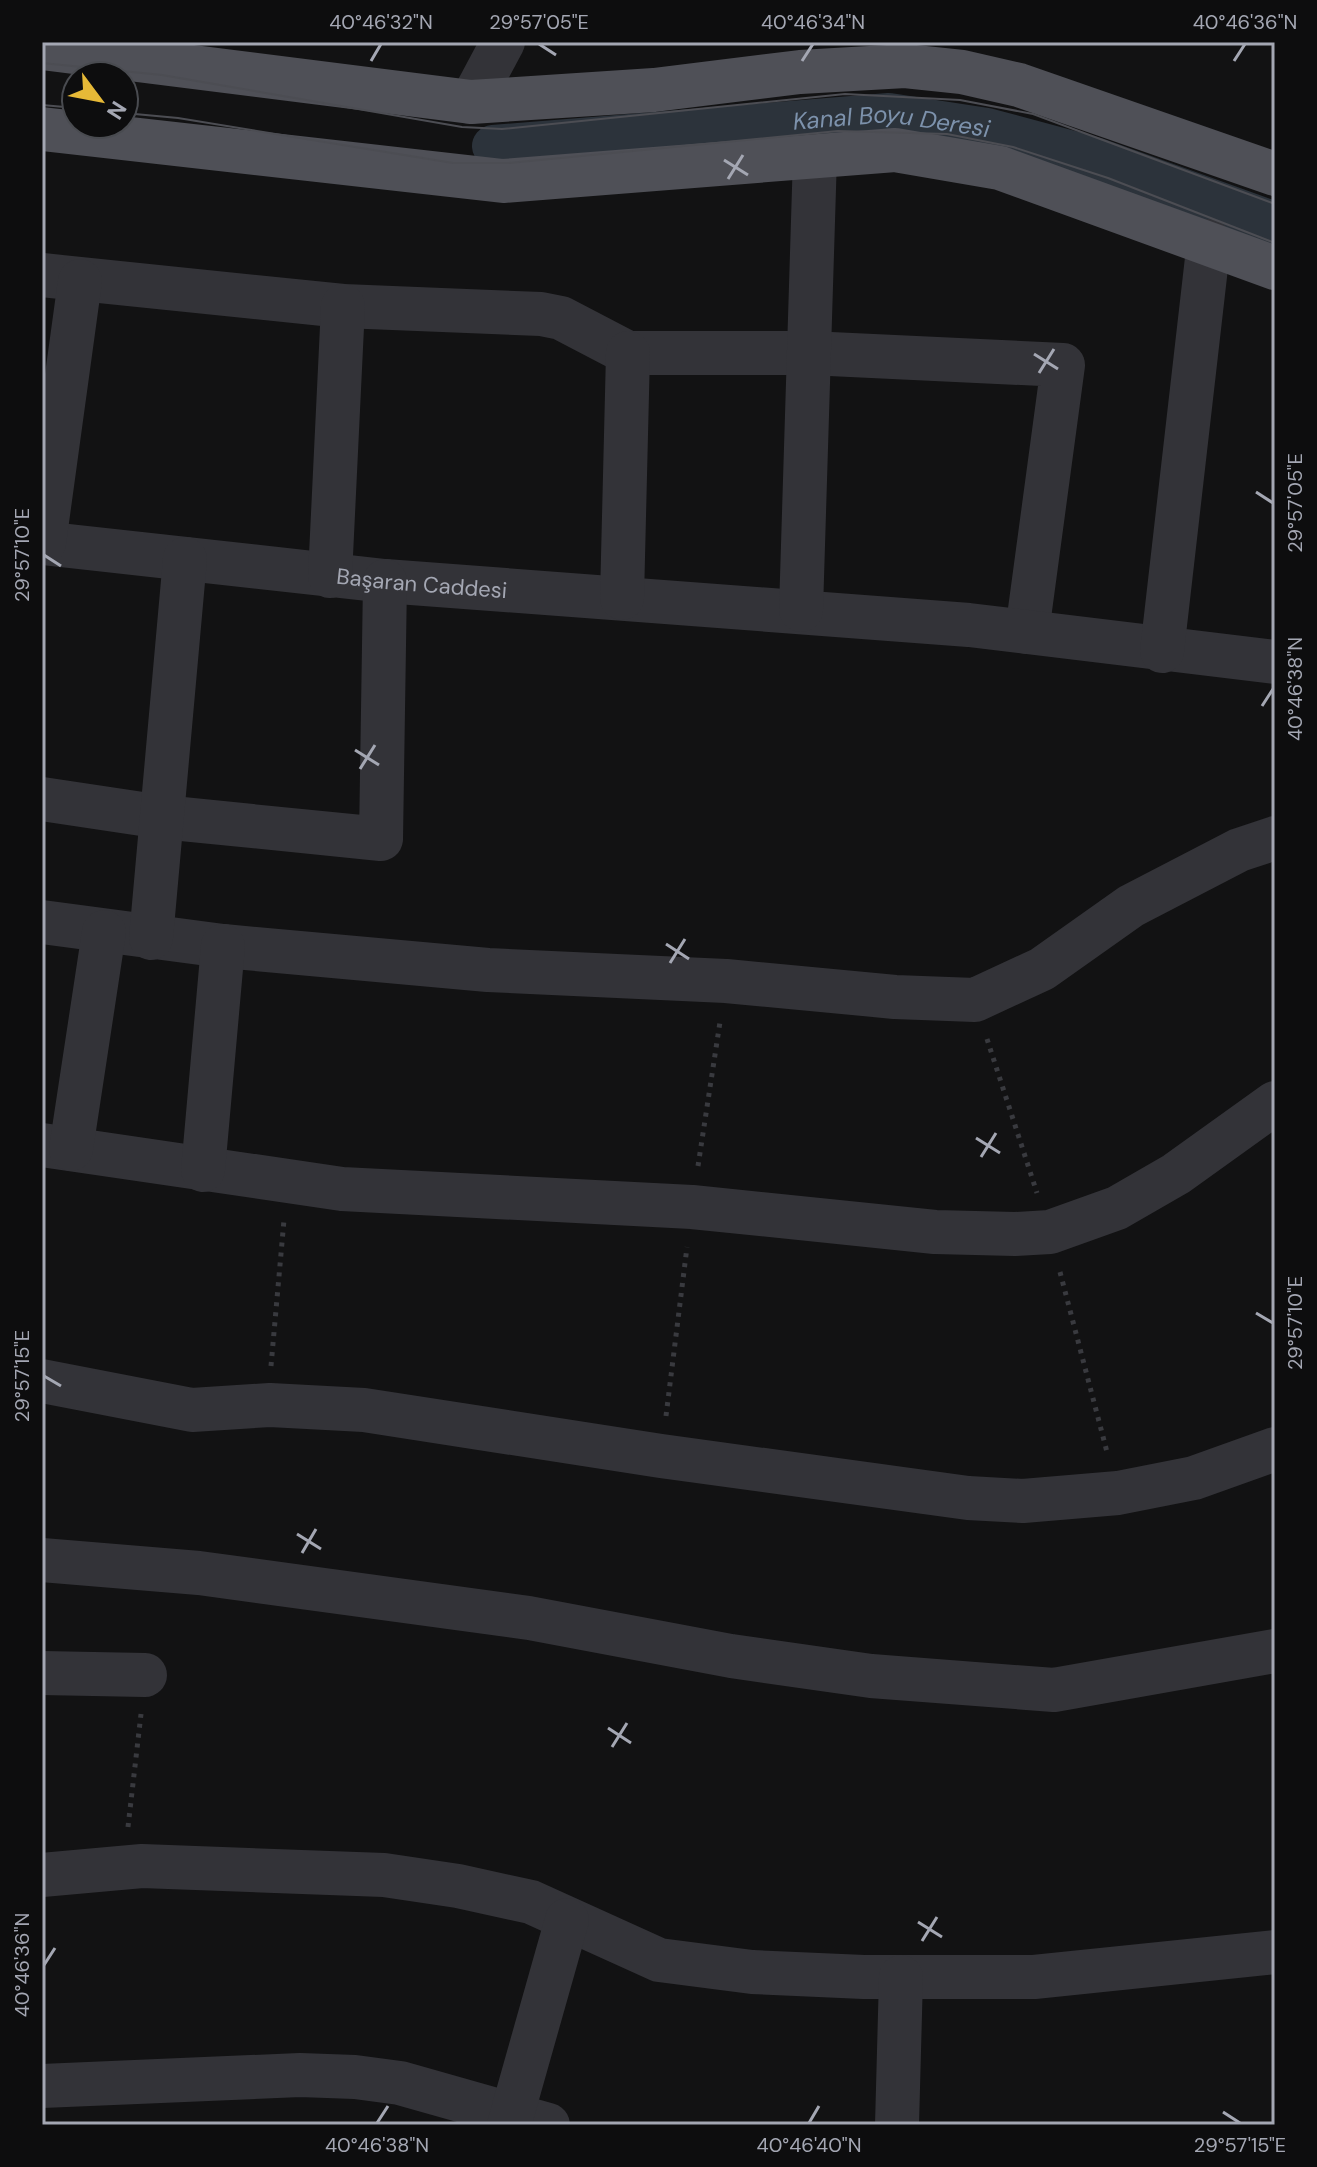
<svg xmlns="http://www.w3.org/2000/svg" width="1317" height="2167" viewBox="0 0 1317 2167" font-family="'DM Sans',sans-serif">
	<style>
		.lines { fill: none; stroke-linecap: round; stroke-linejoin: round }
		.canal { stroke: #2c333b; stroke-width: 42 }
		.path { stroke: #393a3f; stroke-width: 5; stroke-dasharray: 4 6; stroke-linecap: butt }
		.minor { stroke: #333338; stroke-width: 44 }
		.major { stroke: #4f5057; stroke-width: 44 }
		.tram { stroke: #4c4d53; stroke-width: 2 }
		.ticks { fill: none; stroke: #a4a7b3; stroke-width: 3 }
		.labels { text-anchor: middle; stroke-width: 6; stroke-linejoin: round; paint-order: stroke }
		.street-label { font-size: 22px; fill: #a4a7b3; stroke: #0d0d0e }
		.water-label { font-size: 24px; font-style: italic; fill: #7d92ac; stroke: #0d0d0e }
		.neatline { fill: none; stroke: #a4a7b3; stroke-width: 3 }
		.ticks-label { font-size: 20px; text-anchor: middle; fill: #a4a7b3 }
	</style>
	<rect width="100%" height="100%" fill="#121213"/>
	<g class="lines">
		<path class="canal" id="s1" d="M 493,146 L 889,114 L 987,129 L 1095,158 L 1275,223"/>
		<g class="path">
			<path d="M 987,1039 L 1037,1193"/>
			<path d="M 698,1166 L 720,1022"/>
			<path d="M 1060,1272 L 1107,1452"/>
			<path d="M 271,1366 L 284,1220"/>
			<path d="M 666,1416 L 687,1247"/>
			<path d="M 128,1827 L 141,1714"/>
		</g>
		<g class="minor">
			<path d="M 471,102 L 503,42"/>
			<path d="M 42,275 L 343,306 L 541,314 L 561,318 L 628,353 L 809,353 L 1063,365 L 1027,632"/>
			<path id="s2" d="M 42,543 L 385,581 L 969,625 L 1275,662"/>
			<path d="M 44,543 L 80,281"/>
			<path d="M 330,576 L 343,306"/>
			<path d="M 622,598 L 628,353"/>
			<path d="M 801,610 L 815,156"/>
			<path d="M 1162,651 L 1209,241"/>
			<path d="M 42,799 L 162,817 L 381,839 L 385,581"/>
			<path d="M 42,922 L 223,946 L 488,970 L 726,981 L 895,997 L 975,1000 L 1042,969 L 1131,906 L 1239,850 L 1275,838"/>
			<path d="M 151,938 L 185,559"/>
			<path d="M 42,1145 L 342,1189 L 692,1207 L 935,1232 L 1015,1234 L 1050,1232 L 1117,1208 L 1176,1174 L 1275,1103"/>
			<path d="M 71,1149 L 104,932"/>
			<path d="M 203,1170 L 223,946"/>
			<path d="M 42,1381 L 192,1410 L 270,1405 L 364,1410 L 661,1456 L 968,1498 L 1023,1501 L 1118,1493 L 1194,1478 L 1275,1449"/>
			<path d="M 42,1560 L 199,1573 L 529,1618 L 731,1656 L 871,1676 L 1054,1690 L 1275,1651"/>
			<path d="M 42,1673 L 145,1675"/>
			<path d="M 42,1875 L 142,1866 L 384,1875 L 458,1886 L 531,1902 L 659,1960 L 752,1972 L 864,1977 L 1034,1977 L 1275,1952"/>
			<path d="M 42,2086 L 300,2075 L 355,2077 L 400,2083 L 548,2125"/>
			<path d="M 509,2125 L 567,1920"/>
			<path d="M 897,2125 L 901,1977"/>
		</g>
		<g class="major">
			<path d="M 42,48 L 471,102 L 654,90 L 800,72 L 905,66 L 962,72 L 1019,85 L 1275,174"/>
			<path d="M 42,129 L 503,181 L 895,150 L 1000,168 L 1275,268"/>
		</g>
		<g class="tram">
			<path d="M 42,63 L 162,75 L 462,127 L 502,129 L 845,94 L 960,100 L 1033,114 L 1275,204"/>
			<path d="M 42,105 L 76,108"/>
			<path d="M 124,113 L 178,118 L 453,163 L 509,163 L 838,131 L 947,134 L 1013,147 L 1108,178 L 1275,243"/>
		</g>
	</g>
	<path class="ticks" d="M 539,44 L 556,55M 371,61 L 381,44M 802,61 L 813,44M 1234,61 L 1245,44M 724,160 L 748,175M 728,179 L 743,155M 1034,354 L 1058,369M 1039,373 L 1054,349M 1256,492 L 1273,503M 44,555 L 61,566M 1262,706 L 1273,689M 355,750 L 379,765M 360,769 L 375,745M 666,944 L 689,959M 670,963 L 685,939M 976,1138 L 1000,1153M 981,1157 L 996,1133M 1256,1313 L 1273,1323M 44,1376 L 61,1386M 297,1534 L 321,1549M 302,1553 L 316,1529M 608,1728 L 631,1743M 612,1747 L 627,1723M 918,1922 L 942,1937M 922,1941 L 937,1917M 44,1965 L 55,1948M 1223,2112 L 1240,2123M 377,2123 L 388,2106M 809,2123 L 819,2106"/>
	<g class="labels">
		<g class="street-label">
			<text dy="8" stroke="none"><textPath href="#s2" startOffset="382">Başaran Caddesi</textPath></text>
		</g>
		<g class="water-label">
			<text dy="8" stroke="none"><textPath href="#s1" startOffset="400">Kanal Boyu Deresi</textPath></text>
		</g>
	</g>
	<rect width="1317" height="2167" fill="none" stroke="#0d0d0e" stroke-width="88"/>
	<g transform="translate(100 100) rotate(122)"><circle r="38" fill="#0d0d0e" stroke="#494b50" stroke-width="2"/>
	<path d="M0-6L14 30L0 20L-14 30Z" fill="#e6b937"/>
	<text y="-12" font-size="22" font-weight="bold" text-anchor="middle" fill="#a4a7b3">N</text>
	</g>
	<rect x="44" y="44" width="1229" height="2079" class="neatline"/>
	<g class="ticks-label">
		<text x="381" y="29">40°46'32"N</text>
		<text x="539" y="29">29°57'05"E</text>
		<text x="813" y="29">40°46'34"N</text>
		<text x="1245" y="29">40°46'36"N</text>
		<text transform="translate(1295 503) rotate(-90)" y="7">29°57'05"E</text>
		<text transform="translate(22 555) rotate(-90)" y="7">29°57'10"E</text>
		<text transform="translate(1295 689) rotate(-90)" y="7">40°46'38"N</text>
		<text transform="translate(1295 1323) rotate(-90)" y="7">29°57'10"E</text>
		<text transform="translate(22 1376) rotate(-90)" y="7">29°57'15"E</text>
		<text transform="translate(22 1965) rotate(-90)" y="7">40°46'36"N</text>
		<text x="377" y="2152">40°46'38"N</text>
		<text x="809" y="2152">40°46'40"N</text>
		<text x="1240" y="2152">29°57'15"E</text>
	</g>
</svg>
